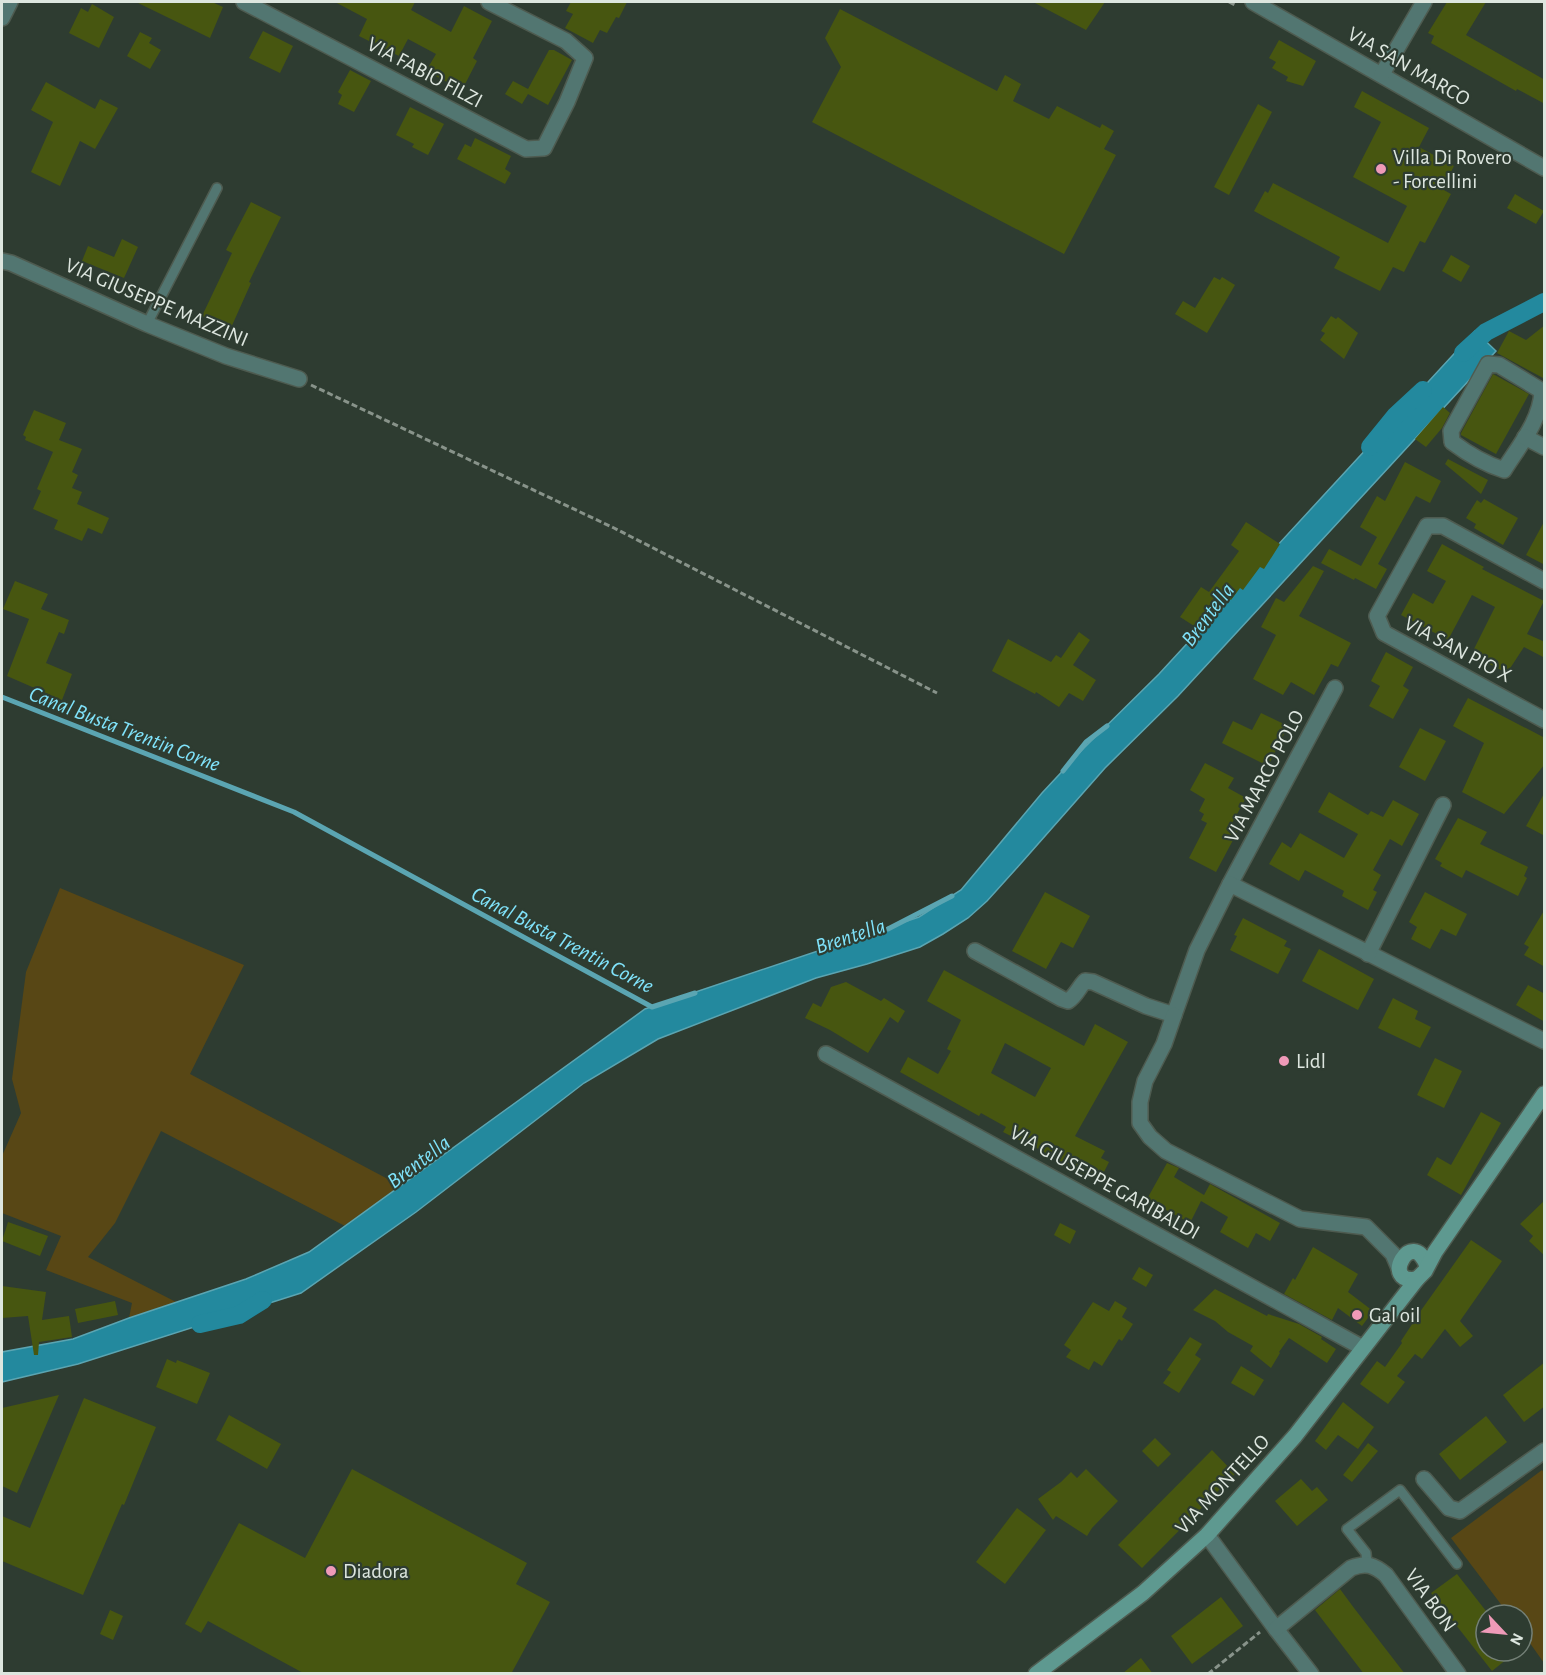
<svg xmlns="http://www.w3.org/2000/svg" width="1546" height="1675" viewBox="0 0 1546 1675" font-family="'Alegreya Sans',sans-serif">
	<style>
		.green { fill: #584715 }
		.water { fill: #23899e; stroke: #5ba5b2; stroke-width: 1.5 }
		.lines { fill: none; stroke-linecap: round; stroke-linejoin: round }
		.stream { stroke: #5ba5b2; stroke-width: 5 }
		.canal { stroke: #23899e; stroke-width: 18 }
		.building { fill: #475610; fill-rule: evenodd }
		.service-casing { stroke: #4e5b50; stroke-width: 12 }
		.minor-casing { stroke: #4e5b50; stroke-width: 18 }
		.secondary-casing { stroke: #4e5b50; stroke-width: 18 }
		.path { stroke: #88938a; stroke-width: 3; stroke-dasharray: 6 3; stroke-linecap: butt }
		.service { stroke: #527671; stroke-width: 9 }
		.minor { stroke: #527671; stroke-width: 15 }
		.secondary { stroke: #5e9990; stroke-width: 15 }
		.poi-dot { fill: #ef9ab8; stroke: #2e3c31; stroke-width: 2 }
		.labels { text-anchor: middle; stroke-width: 4.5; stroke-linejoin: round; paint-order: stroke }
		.street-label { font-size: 21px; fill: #dde6df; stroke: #2e3c31 }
		.poi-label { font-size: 21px; fill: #dde6df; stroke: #2e3c31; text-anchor: start }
		.water-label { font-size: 22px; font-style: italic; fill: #80e3fb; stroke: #2e3c31 }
	</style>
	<rect width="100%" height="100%" fill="#2e3c31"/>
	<g class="green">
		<path d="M 60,888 L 244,965 L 190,1074 L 401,1186 L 345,1226 L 161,1131 L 115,1223 L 88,1257 L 176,1302 L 129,1318 L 132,1303 L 46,1270 L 61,1236 L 2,1213 L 2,1156 L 21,1113 L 12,1079 L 26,972 Z"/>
		<path d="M 1542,1470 L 1544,1473 L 1544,1663 L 1522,1632 L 1522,1615 L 1509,1615 L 1451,1538 Z"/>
	</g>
	<path class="water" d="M 1475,331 L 1496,351 L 1178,696 L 1105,768 L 1023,861 L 987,901 L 968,918 L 943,934 L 920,947 L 867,964 L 816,978 L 658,1039 L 584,1083 L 416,1212 L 301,1293 L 78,1364 L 2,1382 L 2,1352 L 73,1339 L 129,1318 L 246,1279 L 309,1252 L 645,1009 L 919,917 L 961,890 L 1042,793 L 1084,748 L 1159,674 Z"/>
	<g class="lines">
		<g class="stream">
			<path d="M 2,697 L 294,812 L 652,1007 L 695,993"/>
			<path d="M 1063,771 L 1086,742 L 1107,726"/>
			<path d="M 888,929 L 952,896"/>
		</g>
		<g class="canal">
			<path d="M 1463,353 L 1486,332 L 1544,302"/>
			<path d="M 1370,447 L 1396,415 L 1423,390"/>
			<path d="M 200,1324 L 239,1315 L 263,1300"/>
		</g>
	</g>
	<g class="building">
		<path d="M 136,2 L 212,2 L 223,7 L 210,38 Z"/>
		<path d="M 335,2 L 415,2 L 411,10 L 451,32 L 464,6 L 492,21 L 473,58 L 477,61 L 462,90 L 426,71 L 436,54 L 408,39 L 399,56 L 359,36 L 367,19 Z"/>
		<path d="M 571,2 L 627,2 L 619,18 L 616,17 L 607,33 L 600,30 L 593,43 L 565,28 L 573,14 L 566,11 Z"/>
		<path d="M 1033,2 L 1105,2 L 1086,30 Z"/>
		<path d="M 1447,2 L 1486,2 L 1466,35 L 1545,80 L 1545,104 L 1517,89 L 1516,91 L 1431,43 L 1434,36 L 1428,33 Z"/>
		<path d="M 92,4 L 114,17 L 99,48 L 69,33 L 81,8 L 88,12 Z"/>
		<path d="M 840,9 L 997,91 L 1005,75 L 1021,84 L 1013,101 L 1049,119 L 1057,106 L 1100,128 L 1102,124 L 1114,131 L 1104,149 L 1116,155 L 1064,254 L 812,122 L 841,67 L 825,38 Z"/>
		<path d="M 263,31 L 293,46 L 280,73 L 249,58 Z"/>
		<path d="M 140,32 L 152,38 L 149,43 L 161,50 L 150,69 L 127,56 Z"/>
		<path d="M 1279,40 L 1316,61 L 1303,86 L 1286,81 L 1288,77 L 1272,68 L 1276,62 L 1269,58 Z"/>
		<path d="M 549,50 L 554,50 L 572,60 L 548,105 L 528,94 L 522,104 L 505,94 L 513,81 L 528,89 Z"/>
		<path d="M 350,70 L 371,81 L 354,112 L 338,104 L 342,95 L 338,92 Z"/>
		<path d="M 46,82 L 95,109 L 100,99 L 118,108 L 95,149 L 80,141 L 60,186 L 31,172 L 53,122 L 31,110 Z"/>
		<path d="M 1362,91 L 1429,128 L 1419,147 L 1454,166 L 1442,189 L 1451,194 L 1425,243 L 1420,241 L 1404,272 L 1393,267 L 1380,291 L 1334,268 L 1340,257 L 1254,211 L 1265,191 L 1268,193 L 1273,183 L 1388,243 L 1407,206 L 1353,177 L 1381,122 L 1354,107 Z"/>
		<path d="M 1258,104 L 1272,112 L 1229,195 L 1214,187 Z"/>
		<path d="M 410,107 L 444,124 L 428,155 L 412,147 L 414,144 L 396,135 Z"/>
		<path d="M 475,138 L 511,156 L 505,169 L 511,173 L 505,184 L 457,159 L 465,144 L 471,147 Z"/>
		<path d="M 1515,194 L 1544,211 L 1536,224 L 1507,208 Z"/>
		<path d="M 251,202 L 281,217 L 249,282 L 251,283 L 230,330 L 202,316 L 232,253 L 226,250 Z"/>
		<path d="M 122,239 L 138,247 L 124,278 L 82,261 L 88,246 L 114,257 Z"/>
		<path d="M 1451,255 L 1470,266 L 1461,282 L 1442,271 Z"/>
		<path d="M 1214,277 L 1220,280 L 1222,277 L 1235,285 L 1207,333 L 1175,314 L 1183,301 L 1195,308 Z"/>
		<path d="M 1331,316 L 1336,319 L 1338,317 L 1358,333 L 1344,359 L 1320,340 L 1325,333 L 1321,331 Z"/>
		<path d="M 1545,325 L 1545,379 L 1497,353 L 1509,331 L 1526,340 Z"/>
		<path d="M 1493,374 L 1529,394 L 1496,454 L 1461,435 L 1461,433 Z"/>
		<path d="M 1443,407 L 1450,413 L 1442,428 L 1426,447 L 1415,439 Z"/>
		<path d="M 34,410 L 66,423 L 59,440 L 82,449 L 72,472 L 78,475 L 72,488 L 82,492 L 77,504 L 109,518 L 102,534 L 88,528 L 82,541 L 54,529 L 58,520 L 33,509 L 41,491 L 37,489 L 53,452 L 25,440 L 26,437 L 23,435 Z"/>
		<path d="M 1448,459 L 1488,480 L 1481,494 L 1445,464 Z"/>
		<path d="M 1405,462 L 1441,481 L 1430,503 L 1416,496 L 1378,564 L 1387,569 L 1376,589 L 1355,578 L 1354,580 L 1321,563 L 1329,549 L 1361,566 L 1377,537 L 1360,527 L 1377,496 L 1385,501 Z"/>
		<path d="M 1484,499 L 1518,518 L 1503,545 L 1474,528 L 1476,524 L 1466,518 L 1477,500 L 1481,503 Z"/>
		<path d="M 1545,520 L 1545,565 L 1526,555 Z"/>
		<path d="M 1246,522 L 1280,544 L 1264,569 L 1260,567 L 1243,590 L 1240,588 L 1231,600 L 1228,598 L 1222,608 L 1219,606 L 1202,631 L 1180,617 L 1201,587 L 1209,592 L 1239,551 L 1231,545 Z"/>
		<path d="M 1442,544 L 1484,567 L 1482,569 L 1544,601 L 1527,634 L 1545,642 L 1545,658 L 1524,647 L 1507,673 L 1471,655 L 1495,607 L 1472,595 L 1448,640 L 1401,615 L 1413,593 L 1433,604 L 1446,581 L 1427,571 Z"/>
		<path d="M 1313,566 L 1324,571 L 1299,616 L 1351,643 L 1338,667 L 1331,664 L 1314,695 L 1291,682 L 1283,695 L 1253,679 L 1276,635 L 1261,627 L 1276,598 L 1284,602 Z"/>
		<path d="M 15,581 L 48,594 L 41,609 L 69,620 L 64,634 L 59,632 L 46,663 L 72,674 L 62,700 L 7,676 L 29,619 L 3,609 Z"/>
		<path d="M 1079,632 L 1090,640 L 1073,665 L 1096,680 L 1083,701 L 1069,693 L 1059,707 L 1036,692 L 1035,694 L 992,671 L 1008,639 L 1051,662 L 1056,655 L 1061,658 Z"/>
		<path d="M 1386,652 L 1413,667 L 1403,686 L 1409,690 L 1393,719 L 1369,706 L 1380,686 L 1371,681 Z"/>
		<path d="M 1468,698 L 1545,738 L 1545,764 L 1504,814 L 1462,792 L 1484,743 L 1453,726 Z"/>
		<path d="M 1261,713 L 1288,726 L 1268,766 L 1222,743 L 1233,721 L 1252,730 Z"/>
		<path d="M 1420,728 L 1446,741 L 1425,781 L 1399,767 Z"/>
		<path d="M 1205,763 L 1234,778 L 1228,788 L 1246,798 L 1232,823 L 1240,827 L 1216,872 L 1189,858 L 1207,823 L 1201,820 L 1204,814 L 1199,811 L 1205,799 L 1190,790 Z"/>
		<path d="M 1329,792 L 1368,815 L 1371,811 L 1383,817 L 1393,800 L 1419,814 L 1402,846 L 1390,839 L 1373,870 L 1381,875 L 1373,890 L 1377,892 L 1368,910 L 1342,896 L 1344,891 L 1305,870 L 1299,881 L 1269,864 L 1282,842 L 1291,848 L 1300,833 L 1344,858 L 1358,834 L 1318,812 Z"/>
		<path d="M 1545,792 L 1545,836 L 1526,826 Z"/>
		<path d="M 1458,818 L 1487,832 L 1480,844 L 1528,867 L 1524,876 L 1527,878 L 1518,896 L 1466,870 L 1462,878 L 1440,866 L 1442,863 L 1435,859 Z"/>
		<path d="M 1045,892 L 1090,916 L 1073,948 L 1061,942 L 1046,969 L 1012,951 Z"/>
		<path d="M 1425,892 L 1467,914 L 1456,936 L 1441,929 L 1430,949 L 1411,939 L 1417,927 L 1409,922 Z"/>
		<path d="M 1545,909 L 1545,967 L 1524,955 L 1529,947 L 1524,944 Z"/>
		<path d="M 1243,918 L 1287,941 L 1284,946 L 1291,949 L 1278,974 L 1230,950 L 1237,936 L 1234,935 Z"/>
		<path d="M 1319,949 L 1374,979 L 1358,1010 L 1302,981 Z"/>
		<path d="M 944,970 L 1084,1046 L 1095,1024 L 1128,1042 L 1075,1136 L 1105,1151 L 1101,1158 L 1109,1162 L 1101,1178 L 1085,1170 L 1084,1174 L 1059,1162 L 1024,1140 L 1023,1142 L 1003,1132 L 1006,1127 L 981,1113 L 979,1116 L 900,1072 L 908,1057 L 938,1074 L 951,1051 L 947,1049 L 961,1020 L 927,1001 ZM 1005,1043 L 1051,1068 L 1035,1097 L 991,1073 Z"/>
		<path d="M 846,982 L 881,1001 L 884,998 L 905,1011 L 898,1023 L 890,1017 L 868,1053 L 830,1030 L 805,1018 L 813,1003 L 821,1007 L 831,987 Z"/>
		<path d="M 1528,985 L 1545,994 L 1545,1022 L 1516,1005 Z"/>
		<path d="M 1393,998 L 1418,1011 L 1415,1019 L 1431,1027 L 1420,1048 L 1378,1028 Z"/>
		<path d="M 1435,1058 L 1462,1071 L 1444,1108 L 1417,1095 Z"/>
		<path d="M 1481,1112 L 1501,1123 L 1461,1195 L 1427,1175 L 1437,1157 L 1451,1165 Z"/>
		<path d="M 1167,1163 L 1179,1168 L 1174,1177 L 1204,1195 L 1210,1184 L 1280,1223 L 1270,1241 L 1256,1233 L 1248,1248 L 1220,1232 L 1228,1217 L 1201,1201 L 1190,1223 L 1157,1205 L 1167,1188 L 1157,1205 L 1147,1199 Z"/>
		<path d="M 1545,1200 L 1545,1256 L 1529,1241 L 1533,1236 L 1520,1224 Z"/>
		<path d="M 8,1222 L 48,1236 L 40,1256 L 2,1241 Z"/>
		<path d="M 1060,1223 L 1076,1231 L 1070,1244 L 1054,1235 Z"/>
		<path d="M 1471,1240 L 1502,1261 L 1460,1321 L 1473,1336 L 1460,1347 L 1445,1329 L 1422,1359 L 1415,1354 L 1397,1376 L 1405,1382 L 1388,1404 L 1360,1384 L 1377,1361 L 1385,1367 L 1402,1343 L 1401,1341 L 1422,1309 Z"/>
		<path d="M 1313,1247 L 1358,1274 L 1348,1292 L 1373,1311 L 1362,1326 L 1338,1308 L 1332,1320 L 1284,1294 L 1293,1278 L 1295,1280 Z"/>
		<path d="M 1139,1267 L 1153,1275 L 1146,1287 L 1132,1279 Z"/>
		<path d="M 2,1286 L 46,1292 L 42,1320 L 69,1316 L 72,1337 L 39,1342 L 38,1355 L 34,1355 L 28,1316 L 2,1318 Z"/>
		<path d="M 1215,1289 L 1267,1316 L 1268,1314 L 1299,1324 L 1322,1337 L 1321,1339 L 1336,1349 L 1327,1363 L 1289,1338 L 1279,1352 L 1280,1353 L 1271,1368 L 1250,1351 L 1253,1346 L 1228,1332 L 1215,1321 L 1193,1310 Z"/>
		<path d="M 115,1301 L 118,1315 L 78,1323 L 75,1309 Z"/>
		<path d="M 1115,1301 L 1127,1308 L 1122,1317 L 1133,1324 L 1122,1341 L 1119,1339 L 1102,1366 L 1094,1361 L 1089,1370 L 1066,1357 L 1071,1350 L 1064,1345 L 1093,1302 L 1109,1311 Z"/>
		<path d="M 1190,1337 L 1202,1344 L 1195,1355 L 1201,1359 L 1179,1393 L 1163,1383 L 1171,1372 L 1167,1370 Z"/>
		<path d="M 167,1359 L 176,1363 L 177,1360 L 210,1373 L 197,1404 L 156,1387 Z"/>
		<path d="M 1545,1362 L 1545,1406 L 1524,1422 L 1503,1395 Z"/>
		<path d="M 1241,1366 L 1264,1380 L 1254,1396 L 1231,1383 Z"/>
		<path d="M 59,1395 L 17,1493 L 2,1486 L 2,1408 Z"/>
		<path d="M 84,1398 L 156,1427 L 124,1505 L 122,1504 L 83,1595 L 2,1561 L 2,1516 L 30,1528 Z"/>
		<path d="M 1343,1402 L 1374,1427 L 1358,1449 L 1338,1435 L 1326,1450 L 1315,1441 Z"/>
		<path d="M 229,1415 L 281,1444 L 267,1469 L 216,1440 Z"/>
		<path d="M 1486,1416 L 1507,1442 L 1460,1480 L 1439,1454 Z"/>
		<path d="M 1155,1438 L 1171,1454 L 1158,1467 L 1142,1451 Z"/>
		<path d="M 1368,1443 L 1378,1451 L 1352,1482 L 1343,1475 Z"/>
		<path d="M 1212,1450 L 1235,1474 L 1142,1568 L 1118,1545 Z"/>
		<path d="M 352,1469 L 527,1563 L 516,1584 L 550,1602 L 511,1674 L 305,1674 L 208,1621 L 201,1633 L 185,1624 L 239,1523 L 305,1558 Z"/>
		<path d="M 1086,1469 L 1118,1501 L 1092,1528 L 1087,1536 L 1056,1516 L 1053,1520 L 1038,1499 L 1061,1482 L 1071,1472 L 1077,1478 Z"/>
		<path d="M 1301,1479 L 1312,1491 L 1317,1487 L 1328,1500 L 1297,1526 L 1275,1501 Z"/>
		<path d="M 1017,1508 L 1046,1530 L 1005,1584 L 976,1562 Z"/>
		<path d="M 1457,1574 L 1486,1611 L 1486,1651 L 1517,1651 L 1492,1671 L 1431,1593 Z"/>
		<path d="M 1340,1589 L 1354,1608 L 1405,1674 L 1364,1674 L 1315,1610 Z"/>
		<path d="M 1221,1597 L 1243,1626 L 1192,1664 L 1171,1636 Z"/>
		<path d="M 110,1610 L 123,1616 L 113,1640 L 100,1634 Z"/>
		<path d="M 1141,1658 L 1153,1674 L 1122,1674 Z"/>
	</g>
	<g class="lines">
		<defs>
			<g id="service">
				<path d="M 147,324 L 217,188"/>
				<path d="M 1367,1564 L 1366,1553 L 1347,1529 L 1400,1490 L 1457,1564"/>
			</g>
			<g id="minor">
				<path d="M 244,2 L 526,149 L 544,148 L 567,102 L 585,58 L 566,41 L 489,2"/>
				<path d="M 1253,2 L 1544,168"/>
				<path d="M 2,18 L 10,2"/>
				<path d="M 1382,74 L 1424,2"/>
				<path d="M 2,261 L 11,263 L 147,324 L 226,356 L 299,379"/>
				<path d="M 1488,364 L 1499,365 L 1542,391 C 1541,420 1519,446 1504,470 C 1485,464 1468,454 1452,442 L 1451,431 Z"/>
				<path d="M 1525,437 L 1544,447"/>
				<path d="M 1544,581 L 1443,526 L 1427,526 L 1377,616 L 1384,633 L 1544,720"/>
				<path d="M 1230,884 L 1335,688"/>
				<path d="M 975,951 L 1062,999 L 1068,1001 C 1076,996 1079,987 1085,981 L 1093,982 L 1146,1006 L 1174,1015 L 1197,950 L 1230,884 L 1544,1041"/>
				<path d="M 1368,954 L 1443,805"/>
				<path d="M 1174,1015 L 1164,1044 L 1145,1081 L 1140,1102 L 1140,1123 L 1150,1137 L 1166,1151 L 1300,1219 L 1366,1227 L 1393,1254 L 1399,1268"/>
				<path d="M 826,1054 L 1363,1348"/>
				<path d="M 1424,1479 L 1449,1508 L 1460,1511 L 1544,1451"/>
				<path d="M 1207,1535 L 1276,1629 L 1311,1674"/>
				<path d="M 1276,1629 L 1351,1568 C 1366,1562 1374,1565 1386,1575 L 1458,1674"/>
			</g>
			<g id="secondary">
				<path d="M 1417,1279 C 1379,1285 1412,1225 1427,1266"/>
				<path d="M 1036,1674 L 1143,1593 L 1207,1535 L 1295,1436 L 1417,1279 L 1425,1271 L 1435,1252 L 1544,1094"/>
			</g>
		</defs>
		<use href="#service" class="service-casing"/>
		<use href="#minor" class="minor-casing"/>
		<use href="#secondary" class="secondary-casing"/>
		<g class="path">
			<path d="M 1229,2 L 1237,6"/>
			<path d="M 311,385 L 614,528 L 937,693"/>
			<path d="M 1208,1674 L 1260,1632"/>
		</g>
		<use href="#service" class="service"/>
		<use href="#minor" class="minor"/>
		<use href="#secondary" class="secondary"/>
	</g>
	<g class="poi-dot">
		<circle cx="1381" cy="169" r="6"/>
		<circle cx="1284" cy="1061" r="6"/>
		<circle cx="1357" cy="1315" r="6"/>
		<circle cx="331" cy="1571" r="6"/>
	</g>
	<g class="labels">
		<g class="street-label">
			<text transform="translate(1409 66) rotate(30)" y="7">VIA SAN MARCO</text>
			<text transform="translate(425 72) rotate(28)" y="7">VIA FABIO FILZI</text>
			<text transform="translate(157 302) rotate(23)" y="7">VIA GIUSEPPE MAZZINI</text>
			<text transform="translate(1458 649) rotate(28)" y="7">VIA SAN PIO X</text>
			<text transform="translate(1264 776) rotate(-62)" y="7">VIA MARCO POLO</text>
			<text transform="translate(1105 1182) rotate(29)" y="7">VIA GIUSEPPE GARIBALDI</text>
			<text transform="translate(1222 1484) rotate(-47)" y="7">VIA MONTELLO</text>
			<text transform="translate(1431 1600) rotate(54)" y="7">VIA BON</text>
		</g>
		<g class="poi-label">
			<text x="1393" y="164">Villa Di Rovero<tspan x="1393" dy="24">- Forcellini</tspan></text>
			<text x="1296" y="1068">Lidl</text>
			<text x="1369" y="1322">Gal oil</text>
			<text x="343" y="1578">Diadora</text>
		</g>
		<g class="water-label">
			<text transform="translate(1207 614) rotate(-53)" y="8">Brentella</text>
			<text transform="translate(125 728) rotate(21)" y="8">Canal Busta Trentin Corne</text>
			<text transform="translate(850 935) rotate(-18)" y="8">Brentella</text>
			<text transform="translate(563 939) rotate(28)" y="8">Canal Busta Trentin Corne</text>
			<text transform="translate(418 1161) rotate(-37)" y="8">Brentella</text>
		</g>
	</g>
	<rect width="1546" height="1675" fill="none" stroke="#dde6df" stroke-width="6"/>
	<g transform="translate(1504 1633) rotate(116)"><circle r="28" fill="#2e3c31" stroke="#748077" stroke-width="1.5"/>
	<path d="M0-4.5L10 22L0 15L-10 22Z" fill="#ef9ab8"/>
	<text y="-9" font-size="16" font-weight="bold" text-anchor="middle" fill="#dde6df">N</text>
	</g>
</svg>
